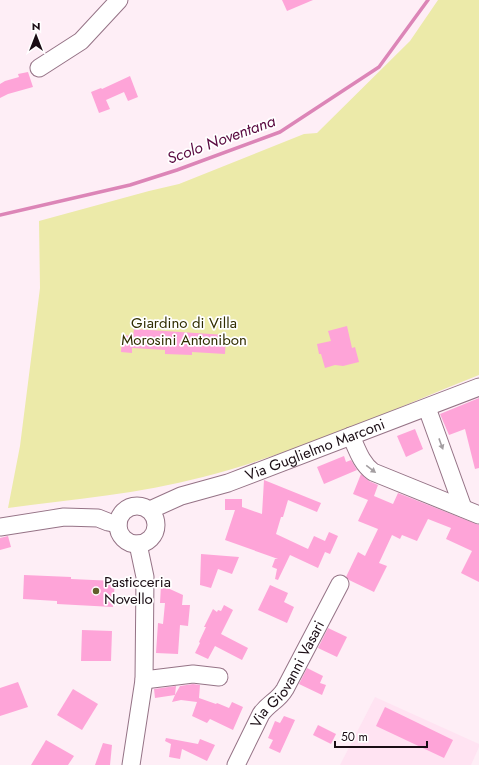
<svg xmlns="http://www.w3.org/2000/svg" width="479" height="765" viewBox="0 0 479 765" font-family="Jost,sans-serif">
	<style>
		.built { fill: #ffe3f2 }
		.green { fill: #eceaa9 }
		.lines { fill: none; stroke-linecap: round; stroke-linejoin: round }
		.stream { stroke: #dc85b7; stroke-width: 3.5 }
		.building { fill: #fea4d8 }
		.minor-casing { stroke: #957386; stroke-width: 19 }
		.minor { stroke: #fff; stroke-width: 17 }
		.oneway { fill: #a39ea1 }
		.poi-dot { fill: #615f2c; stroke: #fff; stroke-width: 1.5 }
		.labels { text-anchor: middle; stroke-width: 3.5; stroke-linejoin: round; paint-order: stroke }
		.park-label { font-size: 15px; fill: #302d01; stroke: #fff }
		.street-label { font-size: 15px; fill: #1a0d14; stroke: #fff }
		.poi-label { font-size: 15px; fill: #1a0d14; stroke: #fff; text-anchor: start }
		.water-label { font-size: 16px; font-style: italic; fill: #5b0c42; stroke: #fff }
	</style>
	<rect width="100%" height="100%" fill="#feeef6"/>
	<path class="built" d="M 375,697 L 479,744 L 479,747 L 471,765 L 340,765 Z"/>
	<path class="green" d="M 438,0 L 479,0 L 479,375 C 435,392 391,412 347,429 C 300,447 252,464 203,477 C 139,494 74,499 8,508 L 20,446 L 40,288 L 39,221 L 149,191 L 179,184 L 304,134 L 317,133 L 410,41 Z"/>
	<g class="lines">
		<path class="stream" d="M 0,215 L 130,185 L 177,170 L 280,132 L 379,67 L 428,0"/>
	</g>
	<g class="building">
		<path d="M 282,0 L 313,0 L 287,11 Z"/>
		<path d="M 28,72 L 33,87 L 8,94 L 0,98 L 0,84 L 5,81 L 19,77 L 18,74 Z"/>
		<path d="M 130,76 L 138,97 L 128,101 L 124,92 L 106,100 L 110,109 L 99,113 L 91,92 L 101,88 L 102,89 Z"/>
		<path d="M 347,326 L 352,348 L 355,347 L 359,362 L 343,366 L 335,365 L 325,368 L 321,354 L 319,354 L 317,344 L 331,341 L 328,331 Z"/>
		<path d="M 134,329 L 226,335 L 225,354 L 192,352 L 192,355 L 165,354 L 165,350 L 132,348 L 132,353 L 121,352 L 122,335 L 133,336 Z"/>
		<path d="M 479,398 L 479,468 L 475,469 L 465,429 L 449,435 L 440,414 Z"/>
		<path d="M 415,429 L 423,449 L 406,457 L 397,436 Z"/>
		<path d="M 344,456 L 346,462 L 351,460 L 357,470 L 324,484 L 317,467 Z"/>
		<path d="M 361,474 L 369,481 L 378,485 L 374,496 L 393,504 L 398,493 L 479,525 L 479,582 L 461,573 L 472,551 L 446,539 L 451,528 L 428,519 L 417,541 L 402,535 L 400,539 L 392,535 L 379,563 L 387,566 L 374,592 L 349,580 L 346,577 L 358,552 L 365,556 L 378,529 L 358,521 L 368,500 L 353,494 Z"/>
		<path d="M 264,480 L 321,503 L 317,512 L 288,500 L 283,517 L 281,517 L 276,534 L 308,549 L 314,536 L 325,541 L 329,532 L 338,536 L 330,554 L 325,552 L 318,568 L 290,555 L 278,580 L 275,579 L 277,569 L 272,567 L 275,559 L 278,559 L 225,540 L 235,510 L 225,510 L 225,499 L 242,499 L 242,507 L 262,514 Z"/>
		<path d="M 8,536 L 11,547 L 0,550 L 0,538 Z"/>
		<path d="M 201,554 L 239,557 L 232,574 L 218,569 L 211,588 L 200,585 Z"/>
		<path d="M 24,575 L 71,577 L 71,579 L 115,581 L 113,607 L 57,604 L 57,601 L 23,599 Z"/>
		<path d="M 161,585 L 183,595 L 182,605 L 190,605 L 188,626 L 180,625 L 178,654 L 156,653 L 158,623 L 163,624 L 165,603 L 160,603 Z"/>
		<path d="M 270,585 L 288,593 L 284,602 L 294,607 L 287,623 L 258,610 Z"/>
		<path d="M 224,605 L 233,610 L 221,634 L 248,648 L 242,660 L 215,646 L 208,659 L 195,653 L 200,643 L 199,642 L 206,627 L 204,627 L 213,609 L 217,612 L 218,610 L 221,611 Z"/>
		<path d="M 328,628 L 347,637 L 337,657 L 318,648 Z"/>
		<path d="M 82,630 L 112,631 L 111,661 L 81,661 Z"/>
		<path d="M 307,668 L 323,676 L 320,683 L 326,685 L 322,695 L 299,684 Z"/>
		<path d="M 18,682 L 28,707 L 0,716 L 0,688 Z"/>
		<path d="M 193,684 L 200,685 L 199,698 L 216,704 L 217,703 L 229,708 L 232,702 L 243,707 L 233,730 L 210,719 L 207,723 L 192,716 L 197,702 L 181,700 L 172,702 L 175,695 L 155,698 L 154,689 L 176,686 L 175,695 L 180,686 Z"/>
		<path d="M 73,689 L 98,704 L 82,730 L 57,715 Z"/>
		<path d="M 385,707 L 453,740 L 444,758 L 376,726 Z"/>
		<path d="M 284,716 L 295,720 L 280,753 L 269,748 L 273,740 L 268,738 L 275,721 L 280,723 Z"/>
		<path d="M 318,725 L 336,734 L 331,744 L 313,735 Z"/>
		<path d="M 166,738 L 198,744 L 200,739 L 215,745 L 207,761 L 182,749 L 180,759 L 169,757 L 171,744 L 165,741 Z"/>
		<path d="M 46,740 L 74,756 L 68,765 L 31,765 Z"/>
		<path d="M 103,743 L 112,745 L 110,765 L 95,765 Z"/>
	</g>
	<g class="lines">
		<defs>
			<g id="minor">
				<path d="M 39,68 L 81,41 L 119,0"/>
				<path d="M 427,408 L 463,508"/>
				<path d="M 351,436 C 357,449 361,463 373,472 L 479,515"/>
				<circle cx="137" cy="525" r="19"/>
				<path id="s1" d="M 150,510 L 181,496 L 228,483 L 479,387"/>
				<path d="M 0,527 L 64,517 L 98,518 L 108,522 L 118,524"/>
				<path d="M 144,680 L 193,674 L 219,677"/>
				<path d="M 131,765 L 144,680 L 145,577 L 138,544"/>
				<path id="s2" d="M 236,765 L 261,714 C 270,702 278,701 285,689 L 340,584"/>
			</g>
		</defs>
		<use href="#minor" class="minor-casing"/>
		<use href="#minor" class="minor"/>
	</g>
	<defs><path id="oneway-solid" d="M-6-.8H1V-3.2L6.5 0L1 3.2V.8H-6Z"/></defs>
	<g class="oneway">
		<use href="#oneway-solid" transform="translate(441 444) rotate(70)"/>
		<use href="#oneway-solid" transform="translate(371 469) rotate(37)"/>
	</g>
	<circle class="poi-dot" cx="96" cy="591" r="4"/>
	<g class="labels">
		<g class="park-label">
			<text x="184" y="328">Giardino di Villa<tspan x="184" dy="17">Morosini Antonibon</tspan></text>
		</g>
		<g class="street-label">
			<text dy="5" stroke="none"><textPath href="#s1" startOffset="176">Via Guglielmo Marconi</textPath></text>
			<text dy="5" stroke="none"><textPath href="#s2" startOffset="105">Via Giovanni Vasari</textPath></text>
		</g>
		<g class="poi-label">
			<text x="104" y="587">Pasticceria<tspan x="104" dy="17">Novello</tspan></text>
		</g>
		<g class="water-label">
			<text transform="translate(221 139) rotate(-20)" y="6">Scolo Noventana</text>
		</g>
	</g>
	<g transform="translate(36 36)" stroke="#ffffff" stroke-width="3" paint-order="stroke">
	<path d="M0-3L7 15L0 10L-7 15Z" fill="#1a0d14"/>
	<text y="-6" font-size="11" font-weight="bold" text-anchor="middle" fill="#1a0d14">N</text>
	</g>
	<path d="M335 741v6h92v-6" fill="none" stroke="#1a0d14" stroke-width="2"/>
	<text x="341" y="741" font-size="12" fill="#1a0d14" stroke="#ffffff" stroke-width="3" paint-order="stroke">50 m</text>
</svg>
